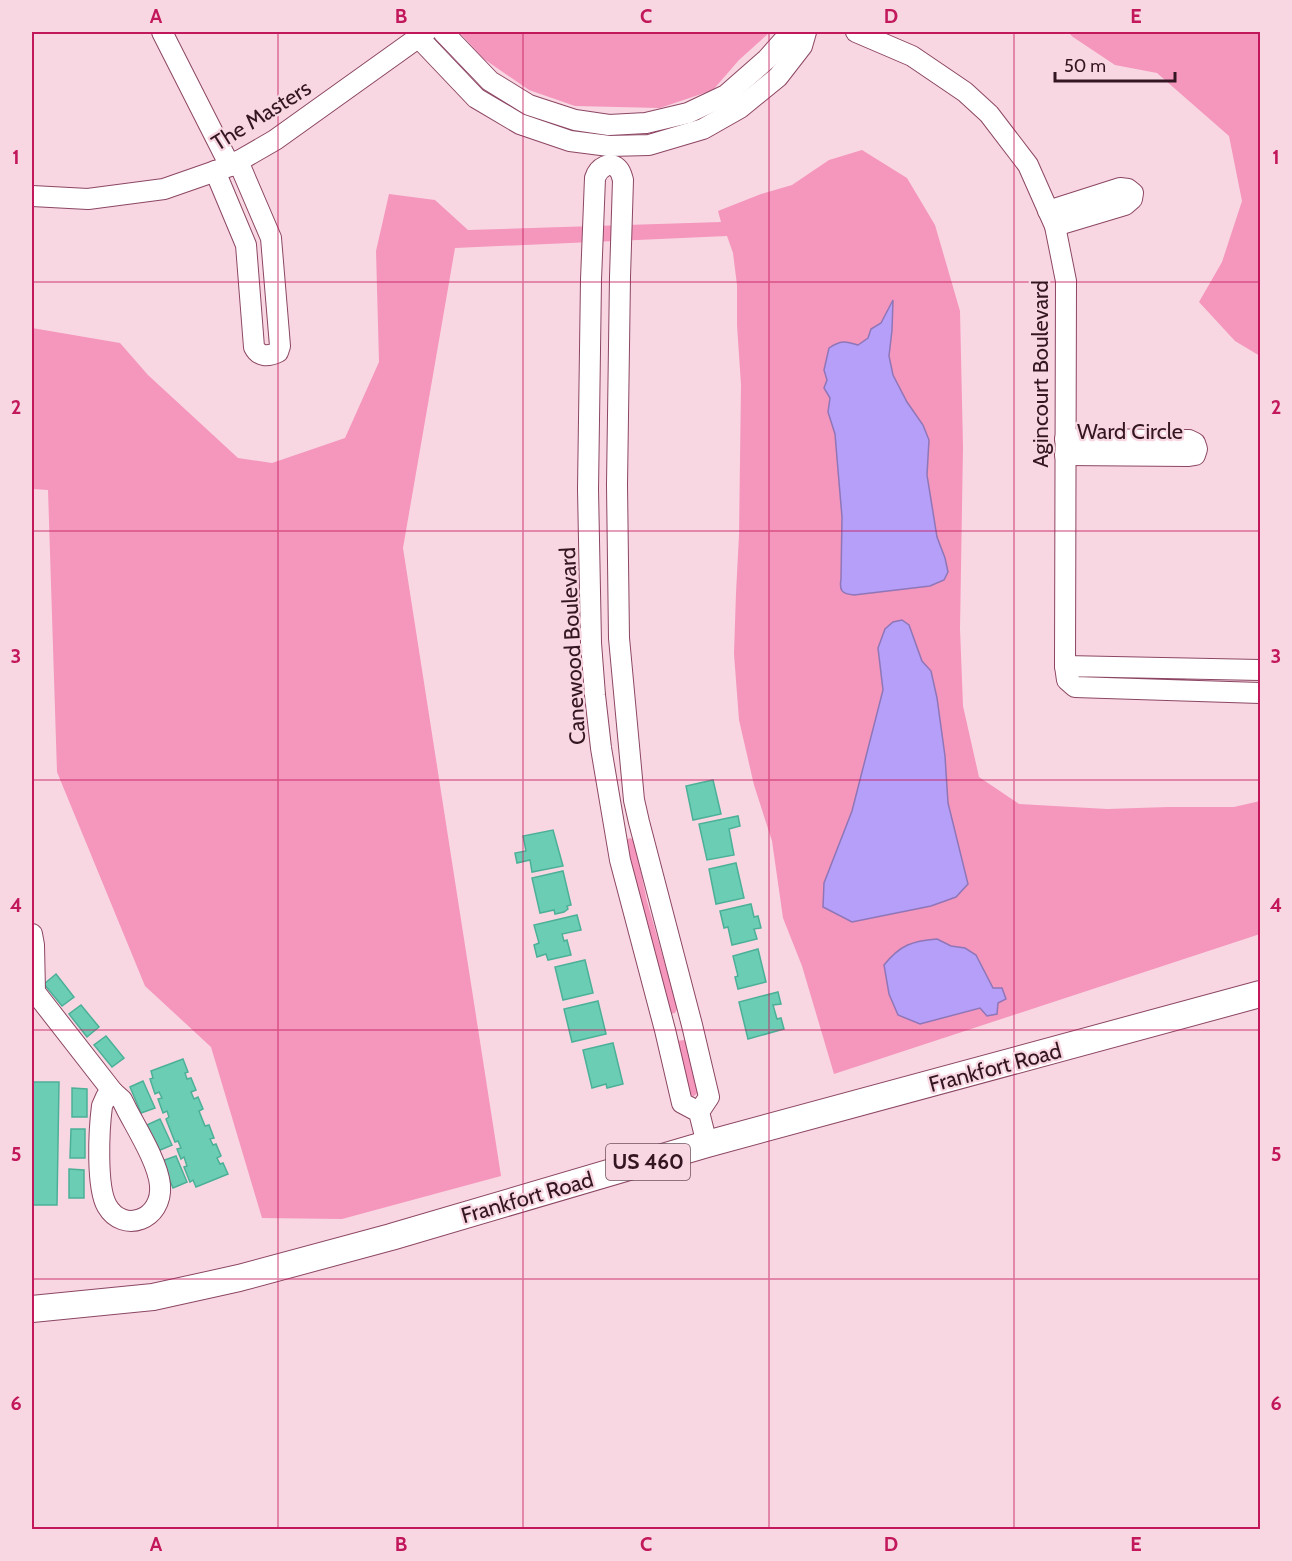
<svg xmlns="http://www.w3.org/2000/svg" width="1292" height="1561" viewBox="0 0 1292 1561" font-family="Cabin,sans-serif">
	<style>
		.green { fill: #f596bc }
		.water { fill: #b69ff8; stroke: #8f76b8; stroke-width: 1.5 }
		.building { fill: #6bcdb4; stroke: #4cb098; stroke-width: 1.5 }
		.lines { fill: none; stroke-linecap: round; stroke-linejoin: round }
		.minor-casing { stroke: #8c4663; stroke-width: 22 }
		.major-casing { stroke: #8c4663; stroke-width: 28 }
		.minor { stroke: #fff; stroke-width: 20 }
		.major { stroke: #fff; stroke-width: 26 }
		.grid { fill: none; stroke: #c2185b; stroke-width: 1.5; stroke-opacity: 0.55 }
		.labels { text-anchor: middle; stroke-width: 4.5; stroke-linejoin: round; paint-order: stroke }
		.shield { fill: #f8d7e2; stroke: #6f505c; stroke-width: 1.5 }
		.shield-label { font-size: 21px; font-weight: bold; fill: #341622 }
		.street-label { font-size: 22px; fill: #341622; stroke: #f8d7e2 }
		.neatline { fill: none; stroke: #c2185b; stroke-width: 2 }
		.grid-label { font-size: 20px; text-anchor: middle; font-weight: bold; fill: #c2185b }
	</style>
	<rect width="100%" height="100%" fill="#f8d7e2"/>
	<g class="green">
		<path d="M 459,32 L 770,32 L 739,60 L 713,90 L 660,108 L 575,106 L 529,90 L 484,59 Z"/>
		<path d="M 1068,32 L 1260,32 L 1260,356 L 1235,341 L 1199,302 L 1222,262 L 1242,201 L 1229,136 L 1157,73 L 1115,65 L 1073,37 Z"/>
		<path d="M 862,150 L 907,178 L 935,225 L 960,311 L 963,447 L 960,629 L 963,706 L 979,777 L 1019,804 L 1107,809 L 1168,807 L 1234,807 L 1260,801 L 1260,934 L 834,1074 L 802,966 L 783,918 L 772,841 L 754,785 L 739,720 L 734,654 L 736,593 L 739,535 L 741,385 L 737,325 L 737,285 L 733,253 L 727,236 L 455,248 L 403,548 L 501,1176 L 342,1219 L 262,1218 L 211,1047 L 145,986 L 57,772 L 48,490 L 32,489 L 32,328 L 120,343 L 148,375 L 238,458 L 272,463 L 345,438 L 379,362 L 376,251 L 389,194 L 435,200 L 468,230 L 721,222 L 718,211 L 761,194 L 792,185 L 829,160 Z"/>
		<path d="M 630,838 L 634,840 L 647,901 L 676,1003 L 677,1009 L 675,1013 L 670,1014 L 634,895 L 626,840 Z"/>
		<path d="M 684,1040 L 687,1043 L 699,1092 L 694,1096 L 688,1095 L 677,1041 Z"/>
	</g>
	<g class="water">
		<path d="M 893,300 L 892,330 L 889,356 L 893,375 L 907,402 L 923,425 L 929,440 L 927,475 L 937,537 L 945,558 L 948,572 L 944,580 L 930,586 L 854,595 C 842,594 839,591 841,579 L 842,517 L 838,470 L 835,434 L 828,412 L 830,398 L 824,388 L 827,380 L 824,370 L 829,348 C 841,340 845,341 858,345 L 868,338 L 871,329 L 881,323 Z"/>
		<path d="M 902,620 L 909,625 L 922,661 L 931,671 L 937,698 L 945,756 L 948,803 L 968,884 L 956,897 L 931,906 L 852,922 L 823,907 L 824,883 L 852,811 L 883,690 L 878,648 L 885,629 L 893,622 Z"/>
		<path d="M 937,939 L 951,946 L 965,948 L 976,955 L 993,988 L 1002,988 L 1006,999 L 998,1003 L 997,1014 L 987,1016 L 980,1008 L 920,1024 L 898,1015 L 889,994 L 884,965 C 900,945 912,941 937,939 Z"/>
	</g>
	<g class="building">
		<path d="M 713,780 L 721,814 L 693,820 L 686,786 Z"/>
		<path d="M 738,816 L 740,826 L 729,829 L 734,855 L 707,860 L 699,824 Z"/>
		<path d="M 553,830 L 563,866 L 532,872 L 530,860 L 517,863 L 515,853 L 526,851 L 523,836 Z"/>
		<path d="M 736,863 L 744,898 L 716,904 L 709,869 Z"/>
		<path d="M 563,871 L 571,905 L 567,906 L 568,909 L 564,912 L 555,914 L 554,910 L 540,913 L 532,878 Z"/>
		<path d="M 751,904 L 754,917 L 758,916 L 761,928 L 754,929 L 757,939 L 732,945 L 728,927 L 724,928 L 720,911 Z"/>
		<path d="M 577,915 L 581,930 L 562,934 L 564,941 L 567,940 L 571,955 L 548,960 L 546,954 L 537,957 L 534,945 L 539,943 L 534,925 Z"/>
		<path d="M 758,949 L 766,982 L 738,989 L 735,977 L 738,976 L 733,956 Z"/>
		<path d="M 585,960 L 593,993 L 563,1000 L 555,967 Z"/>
		<path d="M 56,974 L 74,997 L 62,1006 L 44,984 Z"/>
		<path d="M 778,992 L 781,1004 L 773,1005 L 777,1019 L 781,1018 L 784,1029 L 748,1039 L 739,1002 Z"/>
		<path d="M 598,1001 L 606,1034 L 572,1042 L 564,1009 Z"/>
		<path d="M 81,1005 L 99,1027 L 87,1037 L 69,1014 Z"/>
		<path d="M 106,1036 L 124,1058 L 112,1067 L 94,1045 Z"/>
		<path d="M 613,1043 L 623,1084 L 607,1088 L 606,1084 L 592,1088 L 583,1050 Z"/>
		<path d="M 183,1059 L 188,1072 L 185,1073 L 187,1079 L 191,1078 L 196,1090 L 191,1092 L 194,1099 L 198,1097 L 203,1109 L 199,1111 L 205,1126 L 209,1125 L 214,1138 L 210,1139 L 213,1145 L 216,1144 L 221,1156 L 217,1158 L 220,1164 L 223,1163 L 228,1174 L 196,1187 L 193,1180 L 190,1182 L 184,1167 L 187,1166 L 184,1157 L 181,1159 L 177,1149 L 181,1148 L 178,1141 L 175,1142 L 166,1119 L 169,1117 L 167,1111 L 163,1113 L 158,1099 L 162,1098 L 159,1092 L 155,1094 L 150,1079 L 153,1078 L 151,1071 Z"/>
		<path d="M 143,1081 L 155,1108 L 141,1113 L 130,1087 Z"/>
		<path d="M 33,1082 L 59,1082 L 57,1205 L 32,1205 Z"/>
		<path d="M 72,1088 L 87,1089 L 87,1117 L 72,1117 Z"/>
		<path d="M 160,1119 L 172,1145 L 158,1151 L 147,1125 Z"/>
		<path d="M 71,1129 L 85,1129 L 85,1158 L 70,1158 Z"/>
		<path d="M 176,1156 L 187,1182 L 173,1188 L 162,1161 Z"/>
		<path d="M 69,1169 L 84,1170 L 84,1198 L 69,1198 Z"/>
	</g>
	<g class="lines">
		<defs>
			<g id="minor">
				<path d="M 162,32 L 230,166"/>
				<path d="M 443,32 L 490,81 L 529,105 L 575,120 L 609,125 L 646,123 L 688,113 L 726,95 L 767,59 L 791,32"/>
				<path d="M 856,32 L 912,56 L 965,92 L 989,114 L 1028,165 L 1055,226 L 1066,281 L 1065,666"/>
				<path d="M 418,37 L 476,98 L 520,124 L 570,141 L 609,146 L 649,145 L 703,129 L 740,108 L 778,77 L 802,46 L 806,32"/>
				<path d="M 215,171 L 246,245 L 254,347 C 259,357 268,357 278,352 L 280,346 L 271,238 L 238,161"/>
				<path d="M 32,196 L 88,199 L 164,189 L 230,166 L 275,140 L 426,32"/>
				<path d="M 1048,211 L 1120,188 L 1128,189 L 1133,193 L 1132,199 L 1125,205 L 1055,226"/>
				<path d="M 1065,439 L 1189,440 L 1195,443 L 1197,449 L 1195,455 L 1189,456 L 1065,455"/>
				<path d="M 1260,670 L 1065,666 L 1067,680 L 1075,687 L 1260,693"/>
				<path d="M 32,934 L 34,945 L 35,992 L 113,1092"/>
				<path d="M 113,1092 L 122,1100 L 127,1110 C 138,1131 158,1163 160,1185 C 163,1220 123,1234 107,1206 C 96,1187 99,1129 102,1106 L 106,1097 Z"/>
				<path d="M 699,1112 L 682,1103 L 665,1030 L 620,860 L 601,748 L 595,695 L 591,643 L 588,489 L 591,280 L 595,178 C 598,168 611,159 619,170 C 621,172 622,177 623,180 L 620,277 L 617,485 L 619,638 L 634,800 L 639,822 L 692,1025 L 709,1097 L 699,1112 L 707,1144"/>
			</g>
			<path id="major" d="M 32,1309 L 153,1297 L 239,1278 L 391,1237 L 707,1144 L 1260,994"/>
		</defs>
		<use href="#minor" class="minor-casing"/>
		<use href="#major" class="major-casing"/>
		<use href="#minor" class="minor"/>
		<use href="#major" class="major"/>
	</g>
	<path class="grid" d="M 278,32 L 278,1530M 523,32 L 523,1530M 769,32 L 769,1530M 1014,32 L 1014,1530M 32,282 L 1260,282M 32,531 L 1260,531M 32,780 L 1260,780M 32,1030 L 1260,1030M 32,1279 L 1260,1279"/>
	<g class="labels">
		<rect class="shield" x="606" y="1144" width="84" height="36" rx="4.5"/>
		<g class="shield-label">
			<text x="648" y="1169">US 460</text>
		</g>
		<g class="street-label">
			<text transform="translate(261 115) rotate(-32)" y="8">The Masters</text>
			<text transform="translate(1040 374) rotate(-90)" y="8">Agincourt Boulevard</text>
			<text x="1130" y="439">Ward Circle</text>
			<text transform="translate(572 646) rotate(-93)" y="8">Canewood Boulevard</text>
			<text transform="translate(995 1067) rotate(-15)" y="8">Frankfort Road</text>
			<text transform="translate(527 1197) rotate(-16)" y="8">Frankfort Road</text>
		</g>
	</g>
	<rect width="1292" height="1561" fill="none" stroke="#f8d7e2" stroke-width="66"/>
	<path d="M1055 72v9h120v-9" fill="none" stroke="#341622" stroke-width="3"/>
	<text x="1064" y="72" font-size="18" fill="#341622" stroke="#f8d7e2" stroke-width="4.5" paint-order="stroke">50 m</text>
	<rect x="33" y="33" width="1226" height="1495" class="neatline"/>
	<g class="grid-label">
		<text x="156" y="23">A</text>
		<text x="401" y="23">B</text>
		<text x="646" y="23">C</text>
		<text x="891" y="23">D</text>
		<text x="1136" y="23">E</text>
		<text x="16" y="164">1</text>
		<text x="1276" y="164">1</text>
		<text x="16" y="414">2</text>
		<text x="1276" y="414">2</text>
		<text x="16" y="663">3</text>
		<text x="1276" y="663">3</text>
		<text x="16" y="912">4</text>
		<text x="1276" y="912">4</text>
		<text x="16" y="1161">5</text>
		<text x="1276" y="1161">5</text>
		<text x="16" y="1410">6</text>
		<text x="1276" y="1410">6</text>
		<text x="156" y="1551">A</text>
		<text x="401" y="1551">B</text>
		<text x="646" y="1551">C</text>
		<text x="891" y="1551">D</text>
		<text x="1136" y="1551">E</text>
	</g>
</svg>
